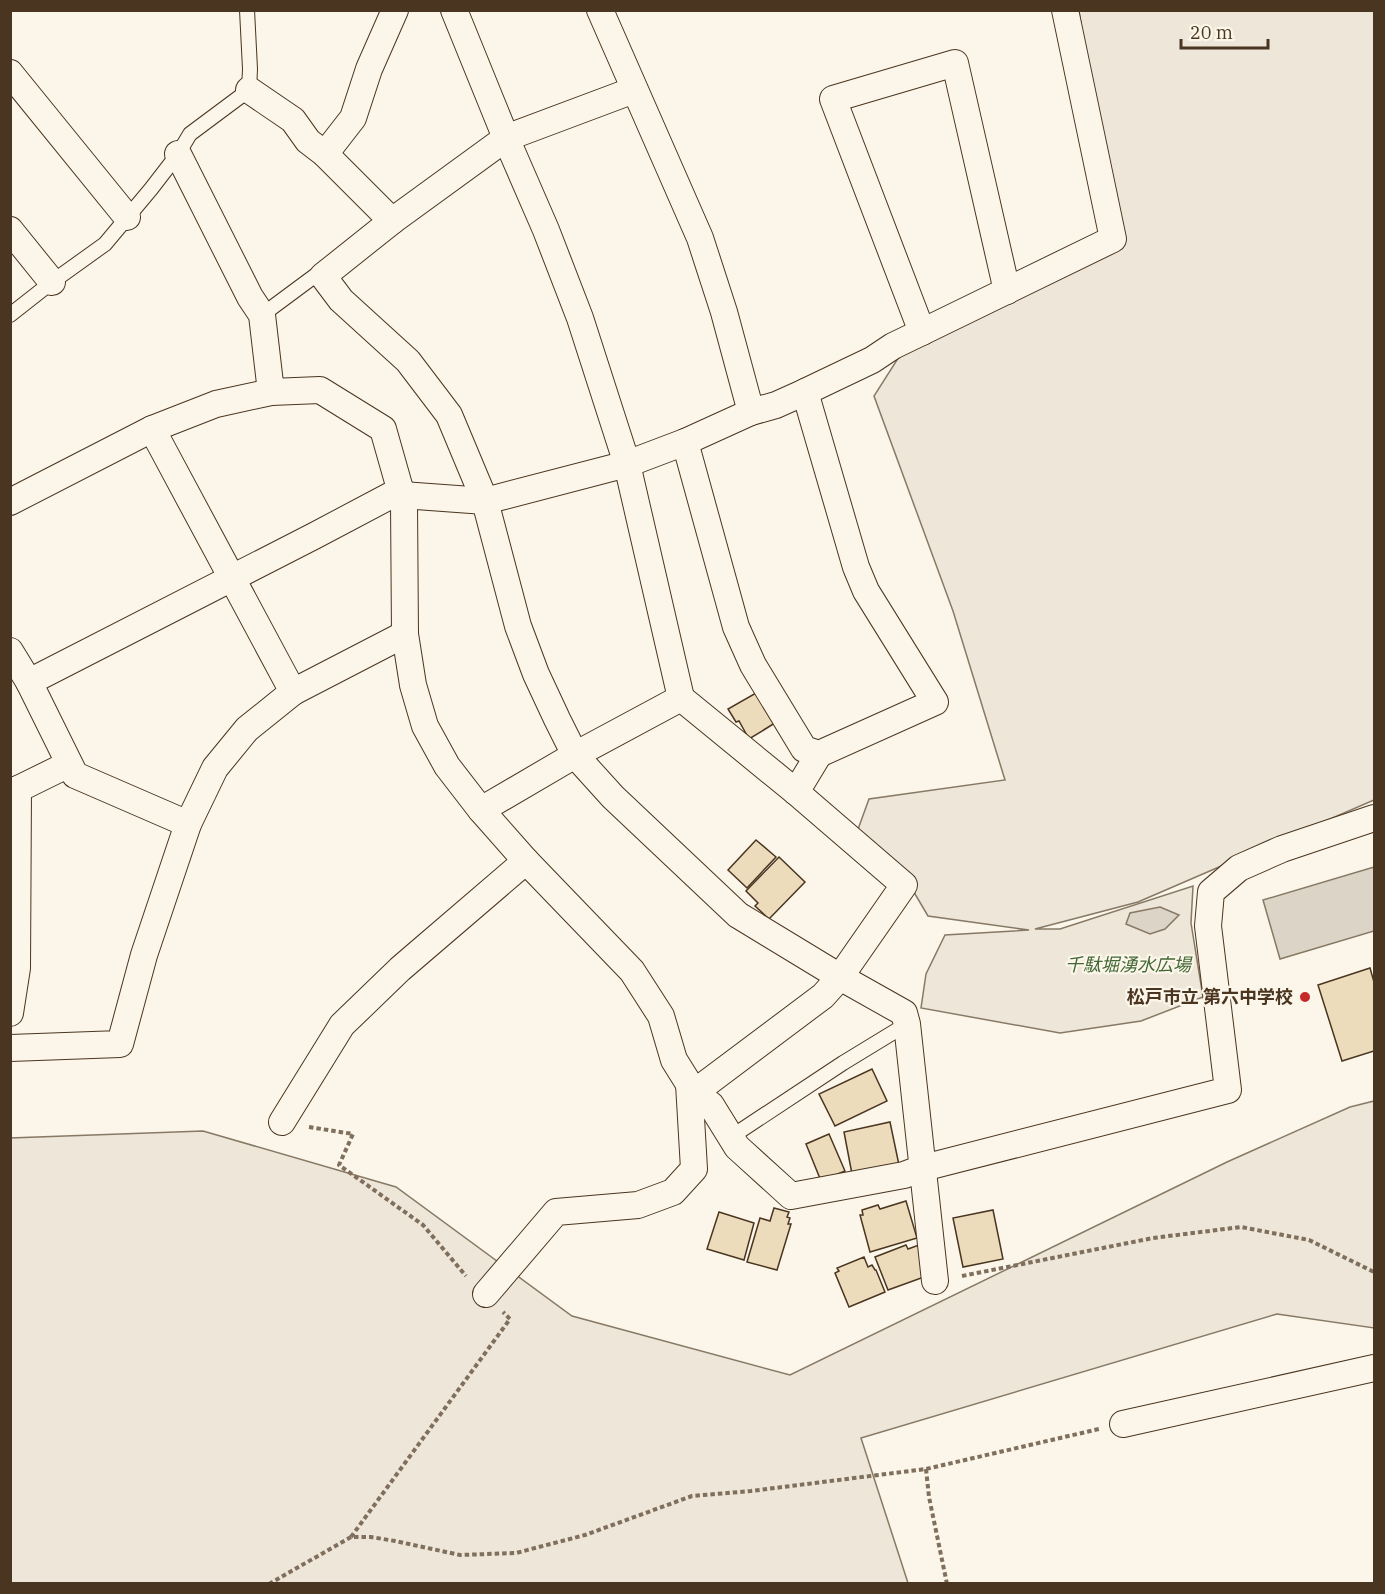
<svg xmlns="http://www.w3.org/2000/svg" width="1385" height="1594" viewBox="0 0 1385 1594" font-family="'IBM Plex Serif','Noto Sans JP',serif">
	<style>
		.green { fill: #ede6d9; stroke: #887966; stroke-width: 1.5 }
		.water { fill: #dcd4c6; stroke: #887966; stroke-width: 1.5 }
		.building { fill: #ecdcbc; stroke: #4a3520; stroke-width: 1.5 }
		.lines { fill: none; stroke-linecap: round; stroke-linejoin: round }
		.lane-casing { stroke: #4a3520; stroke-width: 16 }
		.street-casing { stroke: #4a3520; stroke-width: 28 }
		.path { stroke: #7f6f5c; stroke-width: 4; stroke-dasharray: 4.5 3; stroke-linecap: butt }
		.lane { stroke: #fbf6e9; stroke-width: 14 }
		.street { stroke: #fbf6e9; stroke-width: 26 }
		.poi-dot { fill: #c62828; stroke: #fbf6e9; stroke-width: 2 }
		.labels { text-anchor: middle; stroke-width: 4.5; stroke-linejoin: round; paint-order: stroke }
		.park-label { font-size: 18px; font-style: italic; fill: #436837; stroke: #fbf6e9 }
		.poi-label { font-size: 18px; font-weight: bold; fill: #4a3520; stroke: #fbf6e9; text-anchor: end }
	</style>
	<rect width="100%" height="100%" fill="#fbf6e9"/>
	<g class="green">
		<path d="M 1079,11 L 1374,11 L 1374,800 L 1138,902 L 1035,929 L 1060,929 L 1193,886 L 1191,923 L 1203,997 L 1141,1021 L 1060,1033 L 921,1008 L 926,974 L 945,935 L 1029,930 L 928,916 L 905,877 L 857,832 L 869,799 L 1005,780 L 953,611 L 874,396 L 902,352 L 1117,251 Z"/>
		<path d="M 1374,1101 L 1374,1328 L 1277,1314 L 861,1438 L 908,1583 L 11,1583 L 10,1138 L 203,1131 L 396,1187 L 572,1316 L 790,1375 L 1227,1162 L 1350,1107 Z"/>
	</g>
	<g class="water">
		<path d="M 1374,867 L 1374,931 L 1280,959 L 1263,900 Z"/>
		<path d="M 1160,907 L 1179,915 L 1165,929 L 1150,934 L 1126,924 L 1130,913 Z"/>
	</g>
	<g class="building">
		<path d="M 756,693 L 775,723 L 749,739 L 739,721 L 736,722 L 728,709 Z"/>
		<path d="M 756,840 L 776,857 L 747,888 L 728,870 Z"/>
		<path d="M 779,857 L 805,882 L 769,919 L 755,906 L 758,903 L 746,891 Z"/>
		<path d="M 1370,968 L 1374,982 L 1374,1051 L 1342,1061 L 1318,985 Z"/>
		<path d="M 872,1069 L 887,1101 L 835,1126 L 819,1094 Z"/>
		<path d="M 890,1122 L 899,1165 L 852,1174 L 844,1132 Z"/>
		<path d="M 829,1134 L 845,1171 L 821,1181 L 806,1144 Z"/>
		<path d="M 906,1201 L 917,1238 L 870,1252 L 860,1215 L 863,1215 L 862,1210 L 878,1205 L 880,1209 Z"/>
		<path d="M 774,1208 L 789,1212 L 787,1217 L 790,1218 L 788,1224 L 791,1224 L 777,1270 L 747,1262 L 760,1218 L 770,1221 Z"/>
		<path d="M 993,1210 L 1003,1259 L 963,1267 L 953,1218 Z"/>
		<path d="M 719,1212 L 754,1223 L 744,1260 L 707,1249 Z"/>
		<path d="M 906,1245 L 908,1249 L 919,1245 L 924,1277 L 888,1290 L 875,1257 Z"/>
		<path d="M 864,1257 L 868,1267 L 872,1265 L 875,1270 L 876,1270 L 885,1292 L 849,1307 L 835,1273 L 839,1271 L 837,1268 Z"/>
	</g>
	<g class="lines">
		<defs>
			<g id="lane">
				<path d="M 10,315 L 52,282 L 105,244 L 151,189 L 178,154 L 190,134 L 249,90 L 250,69 L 247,10"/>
				<path d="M 262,315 L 320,272 L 323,276"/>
				<path d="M 731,1137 L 843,1063 L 907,1024"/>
			</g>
			<g id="street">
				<path d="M 454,10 L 506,138 L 546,230 L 580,318 L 627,464 L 685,442 L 751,412 L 724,312 L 700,238 L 600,10"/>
				<path d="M 10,73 L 127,217"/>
				<path d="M 249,90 L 293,120 L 308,141 L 325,154 L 392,221 L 323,276 L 341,300 L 408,361 L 449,415 L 485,501 L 518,626 L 536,674 L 557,719 L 575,755 L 613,797 L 738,915 L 840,977 L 904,1013 L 907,1024 L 935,1281"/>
				<path d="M 178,154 L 250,297 L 262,315 L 271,392 L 320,390 L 383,429 L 404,503 L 405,634 L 413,685 L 425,726 L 447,766 L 481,810 L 526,861 L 632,971 L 661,1016 L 674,1060 L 689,1084 L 695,1092 L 711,1105 L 737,1147 L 791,1196 L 904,1175 L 923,1168 L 1228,1090 L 1208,926 L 1211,892 L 1239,868 L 1282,849 L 1374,818"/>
				<path d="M 325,154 L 353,118 L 369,69 L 395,10"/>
				<path d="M 392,221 L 506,138 L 634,90"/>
				<path d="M 10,230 L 52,282"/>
				<path d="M 922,332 L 833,99 L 955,63 L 1007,291"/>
				<path d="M 751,412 L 776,405 L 805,392 L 872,360 L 893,346 L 922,332 L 1113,239 L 1065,10"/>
				<path d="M 685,442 L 736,627 L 753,665 L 804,749 L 819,754 L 935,702 L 866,591 L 856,567 L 805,392"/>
				<path d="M 402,495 L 485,501 L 627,464 L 681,698 L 575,755 L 481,810"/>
				<path d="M 10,502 L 152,429 L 216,404 L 271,392"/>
				<path d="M 10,651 L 29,682 L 75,775 L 188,824"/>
				<path d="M 29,682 L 314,536 L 401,490"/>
				<path d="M 293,692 L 405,634"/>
				<path d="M 681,698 L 796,792 L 904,885 L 840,977 L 823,996 L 695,1092"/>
				<path d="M 796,792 L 819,754"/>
				<path d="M 10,793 L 69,764"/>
				<path d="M 10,1013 L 17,968 L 18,789"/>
				<path d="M 10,1048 L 120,1044 L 144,955 L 188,824 L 215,768 L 247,729 L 293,692 L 152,429"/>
				<path d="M 282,1122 L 342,1025 L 400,969 L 526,861"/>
				<path d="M 486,1294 L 556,1212 L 638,1205 L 673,1192 L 694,1169 L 689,1084"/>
				<path d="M 1123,1424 L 1374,1368"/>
			</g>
		</defs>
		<use href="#lane" class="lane-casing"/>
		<use href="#street" class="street-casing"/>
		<g class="path">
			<path d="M 309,1127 L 353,1134 L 339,1165 L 423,1225 L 466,1276"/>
			<path d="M 962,1276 L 1153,1238 L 1241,1227 L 1309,1240 L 1374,1272"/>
			<path d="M 926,1469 L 929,1497 L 947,1584"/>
			<path d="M 351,1537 L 510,1319 L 503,1312"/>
			<path d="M 269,1584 L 351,1537 L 371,1537 L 395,1541 L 460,1555 L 516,1553 L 585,1535 L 692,1496 L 751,1491 L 926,1469 L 1099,1429"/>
		</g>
		<use href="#lane" class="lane"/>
		<use href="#street" class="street"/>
	</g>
	<circle class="poi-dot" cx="1305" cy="997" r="6"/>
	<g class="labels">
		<g class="park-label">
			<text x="1128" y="971">千駄堀湧水広場</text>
		</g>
		<g class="poi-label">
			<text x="1293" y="1003">松戸市立 第六中学校</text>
		</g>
	</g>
	<rect width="1385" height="1594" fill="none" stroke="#4a3520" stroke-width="24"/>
	<path d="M1181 39v9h87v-9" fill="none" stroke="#4a3520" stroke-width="3"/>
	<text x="1190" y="39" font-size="18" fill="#4a3520" stroke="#fbf6e9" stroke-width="4.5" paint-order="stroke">20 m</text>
</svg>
